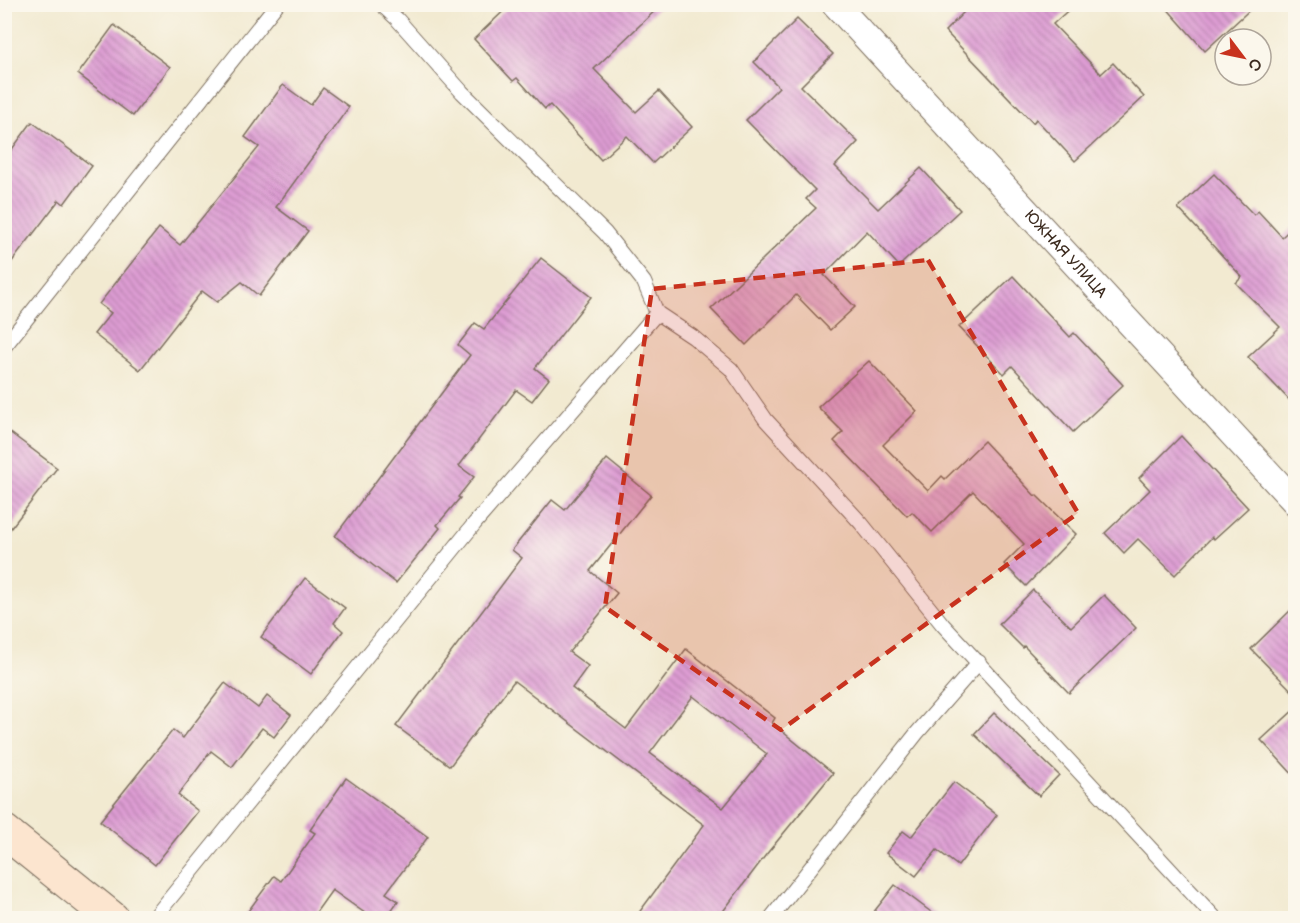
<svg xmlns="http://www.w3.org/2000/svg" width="1300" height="923" viewBox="0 0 1300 923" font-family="'Balsamiq Sans',sans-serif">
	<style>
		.building { fill: url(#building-back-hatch); fill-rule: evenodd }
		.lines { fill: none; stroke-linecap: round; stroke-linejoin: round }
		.lane-casing { stroke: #7b6d5d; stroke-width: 16 }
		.street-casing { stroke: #7b6d5d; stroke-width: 28 }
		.secondary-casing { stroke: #7b6d5d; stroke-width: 35 }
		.lane { stroke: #fff; stroke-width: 14 }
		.street { stroke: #fff; stroke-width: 26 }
		.secondary { stroke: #fce5cf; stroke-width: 33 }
		.marked { fill: #c8321e; fill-opacity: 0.2; stroke: #c8321e; stroke-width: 4.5; stroke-dasharray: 12 8; stroke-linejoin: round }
		.labels { text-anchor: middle; stroke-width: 4.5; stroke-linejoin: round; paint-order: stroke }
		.street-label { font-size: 15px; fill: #3b2a1e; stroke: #fbf7ec }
	</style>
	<defs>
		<pattern id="building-back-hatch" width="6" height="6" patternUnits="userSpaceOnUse" patternTransform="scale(1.5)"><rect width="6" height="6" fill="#dd9cd3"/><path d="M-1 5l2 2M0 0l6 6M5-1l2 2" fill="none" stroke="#b47fab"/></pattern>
	</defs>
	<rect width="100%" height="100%" fill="#fbf7ec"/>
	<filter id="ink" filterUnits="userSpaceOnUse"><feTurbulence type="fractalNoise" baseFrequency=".0167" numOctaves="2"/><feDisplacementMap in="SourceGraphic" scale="12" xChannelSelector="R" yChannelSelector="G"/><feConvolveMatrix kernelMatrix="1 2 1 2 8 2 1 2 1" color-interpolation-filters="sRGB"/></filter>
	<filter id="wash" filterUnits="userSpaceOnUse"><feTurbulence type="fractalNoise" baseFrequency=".008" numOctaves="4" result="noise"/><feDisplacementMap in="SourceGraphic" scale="24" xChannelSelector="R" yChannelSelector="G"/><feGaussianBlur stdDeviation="1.35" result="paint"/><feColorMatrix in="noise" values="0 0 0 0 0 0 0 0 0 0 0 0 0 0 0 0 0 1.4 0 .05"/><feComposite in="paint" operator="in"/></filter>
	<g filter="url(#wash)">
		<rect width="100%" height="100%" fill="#f2ead1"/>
		<g id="blocks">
			<g class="building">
				<path d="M 511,4 L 662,4 L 594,69 L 636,112 L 659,91 L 692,127 L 653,163 L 627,136 L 601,160 L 550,105 L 545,109 L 517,78 L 513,81 L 474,39 Z"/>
				<path d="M 972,4 L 1075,4 L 1053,24 L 1101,74 L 1113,63 L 1144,97 L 1075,161 L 1036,119 L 1033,123 L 945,31 Z"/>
				<path d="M 1163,4 L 1256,4 L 1205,51 Z"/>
				<path d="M 797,19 L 833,54 L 801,86 L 858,142 L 835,166 L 878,209 L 921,168 L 960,210 L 899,266 L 867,231 L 824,275 L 855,307 L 830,330 L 796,295 L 746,345 L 711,309 L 816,208 L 806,199 L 815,190 L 746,120 L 779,87 L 754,62 Z"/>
				<path d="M 114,25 L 170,67 L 133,116 L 78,74 Z"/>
				<path d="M 283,85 L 311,105 L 323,88 L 349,107 L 276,207 L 308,231 L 259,296 L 242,282 L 217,302 L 202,291 L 140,370 L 94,334 L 111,313 L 99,304 L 159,228 L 180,245 L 259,147 L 245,137 Z"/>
				<path d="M 32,122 L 92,166 L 64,204 L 59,200 L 4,272 L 4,160 Z"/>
				<path d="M 1214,174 L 1254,215 L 1258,211 L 1282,237 L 1296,224 L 1296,407 L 1248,357 L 1280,327 L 1236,283 L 1242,277 L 1178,208 Z"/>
				<path d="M 541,258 L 591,297 L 535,368 L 549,379 L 532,401 L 516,390 L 459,466 L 474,477 L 458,497 L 460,498 L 437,525 L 440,528 L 396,583 L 335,536 L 470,355 L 458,345 L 475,323 L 484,329 Z"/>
				<path d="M 1013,276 L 1070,337 L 1074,333 L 1123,385 L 1073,432 L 1012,366 L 1004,374 L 959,327 Z"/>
				<path d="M 869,361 L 917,411 L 883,445 L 928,491 L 942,476 L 945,479 L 984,441 L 1035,496 L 1036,495 L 1076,534 L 1026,586 L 1004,564 L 1024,544 L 973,491 L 932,532 L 912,512 L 907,516 L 834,441 L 843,432 L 818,407 Z"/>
				<path d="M 4,428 L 57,468 L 4,537 Z"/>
				<path d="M 1181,436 L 1248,508 L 1214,539 L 1212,537 L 1175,575 L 1138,539 L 1124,553 L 1105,533 L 1150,490 L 1139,478 Z"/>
				<path d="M 607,459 L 651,495 L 590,571 L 617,593 L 569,652 L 588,666 L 572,688 L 626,729 L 686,649 L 775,718 L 772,723 L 833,773 L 765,856 L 718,918 L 635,918 L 704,825 L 514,681 L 450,766 L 396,726 L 522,558 L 512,550 L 552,500 L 565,510 ZM 693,696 L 767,754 L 723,808 L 650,753 Z"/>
				<path d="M 305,578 L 345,608 L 334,623 L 343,631 L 311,674 L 261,637 Z"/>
				<path d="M 1033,590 L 1071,627 L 1104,595 L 1136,628 L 1069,693 L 1024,646 L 1023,648 L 999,624 Z"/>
				<path d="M 1296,605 L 1296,695 L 1251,649 Z"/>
				<path d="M 225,683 L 258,708 L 267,696 L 291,715 L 274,737 L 262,728 L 232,767 L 211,751 L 178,795 L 198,811 L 155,865 L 100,821 L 173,730 L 183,738 Z"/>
				<path d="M 1296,708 L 1296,778 L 1261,740 Z"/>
				<path d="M 994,713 L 1059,775 L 1039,796 L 974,734 Z"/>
				<path d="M 346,778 L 428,837 L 386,893 L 398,901 L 386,918 L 372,918 L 332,890 L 312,918 L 243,918 L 274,876 L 281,881 L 315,833 L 310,830 Z"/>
				<path d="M 954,782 L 997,815 L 958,866 L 937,850 L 916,876 L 886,853 L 903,831 L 911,837 Z"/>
				<path d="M 895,885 L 939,918 L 869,918 Z"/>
			</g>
		</g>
	</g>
	<g filter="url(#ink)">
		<use href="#blocks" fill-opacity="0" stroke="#7b6d5d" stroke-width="1.5"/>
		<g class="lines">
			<defs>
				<g id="lane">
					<path d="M 381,4 L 397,19 L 462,92 L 605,233 L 644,282 L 657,313 L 693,337 L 731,369 L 766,420 L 861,523 L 943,625 L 1215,918"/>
					<path d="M 4,347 L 277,4"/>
					<path d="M 154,918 L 475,523 L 657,313"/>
					<path d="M 771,918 L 917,733 L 979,662"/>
				</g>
				<g id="street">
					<path id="s1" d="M 835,4 L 1296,503"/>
				</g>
				<path id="secondary" d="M 4,831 L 112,918"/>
			</defs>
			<use href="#lane" class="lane-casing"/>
			<use href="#street" class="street-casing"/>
			<use href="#secondary" class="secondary-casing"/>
			<use href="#lane" class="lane"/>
			<use href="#street" class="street"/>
			<use href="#secondary" class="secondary"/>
		</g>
	</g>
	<path class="marked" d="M 928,260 L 1078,513 L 781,730 L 605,607 L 652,289 Z"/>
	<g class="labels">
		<g class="street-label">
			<text dy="5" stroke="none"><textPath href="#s1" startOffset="340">ЮЖНАЯ УЛИЦА</textPath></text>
		</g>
	</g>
	<rect width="1300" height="923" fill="none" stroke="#fbf7ec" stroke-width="24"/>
	<g transform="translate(1243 57) rotate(122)"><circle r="28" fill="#fbf7ec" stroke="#aea59a" stroke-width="1.5"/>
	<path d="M0-4.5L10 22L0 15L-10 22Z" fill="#c8321e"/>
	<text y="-9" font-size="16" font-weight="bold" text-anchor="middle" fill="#3b2a1e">С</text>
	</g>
</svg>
